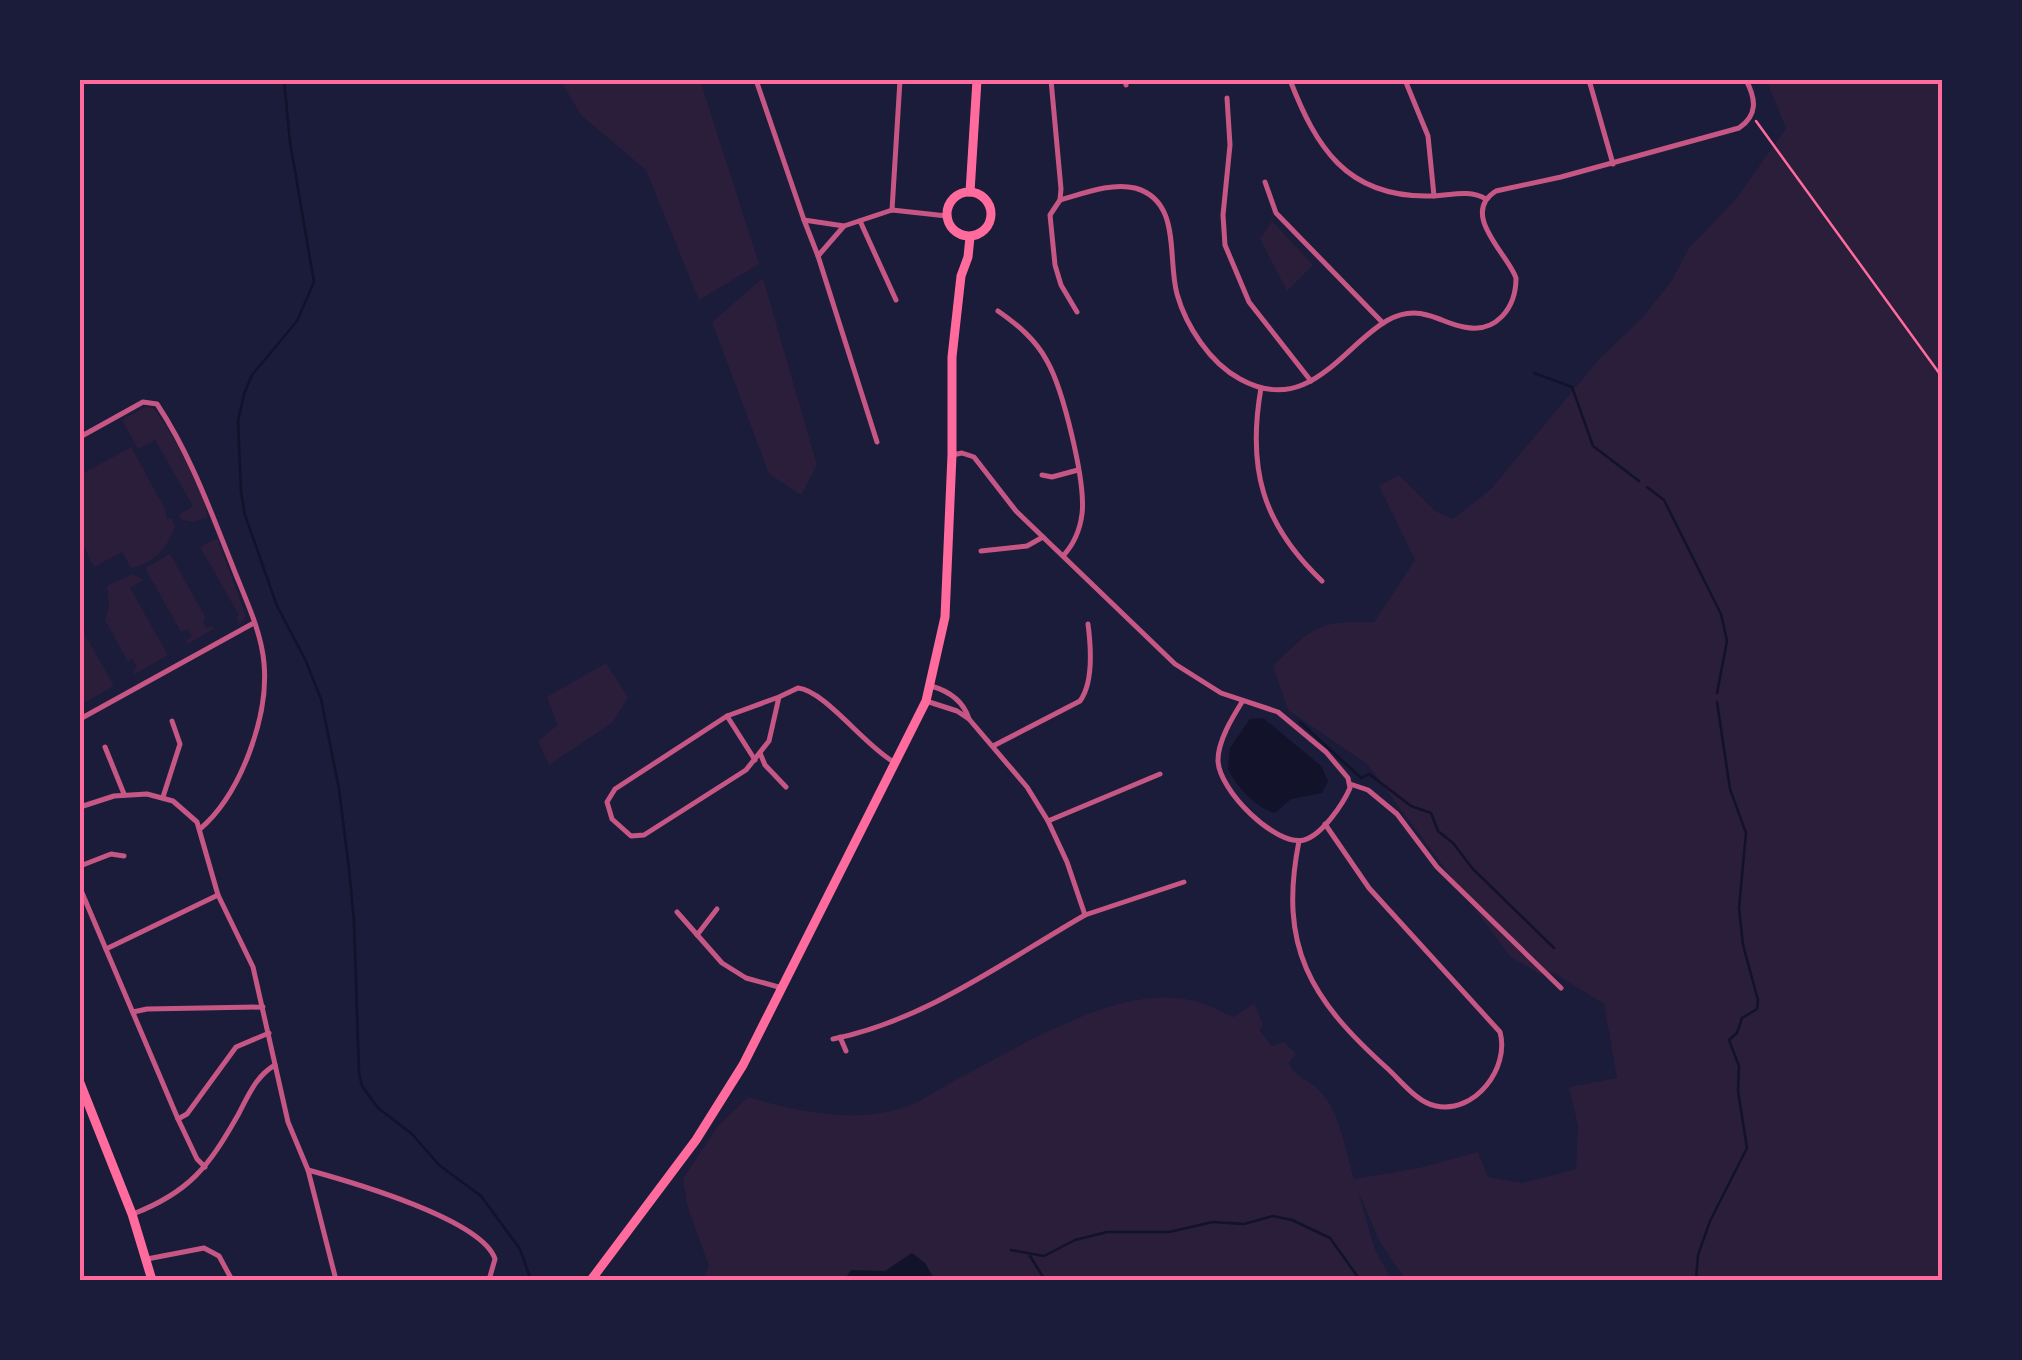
<svg xmlns="http://www.w3.org/2000/svg" width="2022" height="1360" viewBox="0 0 2022 1360" font-family="'Crimson Pro',serif">
	<style>
		.green { fill: #2a1e3b }
		.water { fill: #12122b }
		.lines { fill: none; stroke-linecap: round; stroke-linejoin: round }
		.stream { stroke: #12122b; stroke-width: 2.5 }
		.path { stroke: #ff6b9d; stroke-width: 2.5 }
		.minor { stroke: #c65784; stroke-width: 5 }
		.primary { stroke: #ff6b9d; stroke-width: 9 }
		.trunk { stroke: #ff6b9d; stroke-width: 9 }
		.neatline { fill: none; stroke: #ff6b9d; stroke-width: 4 }
	</style>
	<rect width="100%" height="100%" fill="#1b1b3a"/>
	<g class="green">
		<path d="M 560,80 L 700,80 L 759,264 L 699,300 L 646,170 L 581,115 Z"/>
		<path d="M 1766,80 L 1942,80 L 1942,1280 L 1406,1280 L 1380,1242 L 1358,1191 L 1375,1250 L 1392,1280 L 703,1280 L 709,1266 L 688,1208 L 683,1179 L 717,1127 L 748,1097 C 796,1111 849,1123 899,1109 C 920,1103 942,1087 961,1077 C 1022,1045 1120,984 1190,1000 C 1205,1003 1220,1011 1234,1017 L 1254,1003 L 1263,1024 L 1259,1030 L 1272,1046 L 1284,1042 L 1296,1054 L 1289,1063 C 1295,1078 1307,1078 1318,1089 C 1340,1110 1345,1150 1354,1179 L 1419,1168 L 1478,1152 L 1488,1177 L 1522,1183 L 1576,1169 L 1578,1126 L 1569,1087 L 1617,1078 L 1604,1004 L 1554,973 L 1539,974 L 1510,956 L 1367,764 L 1288,710 L 1273,666 C 1312,628 1317,620 1374,622 L 1415,560 L 1379,486 L 1399,475 L 1435,511 L 1453,519 L 1490,490 L 1600,358 L 1642,318 L 1671,282 L 1689,248 L 1736,199 L 1786,128 Z"/>
		<path d="M 1272,221 L 1313,265 L 1287,291 L 1260,239 Z"/>
		<path d="M 763,278 L 817,465 L 801,495 L 769,474 L 712,322 Z"/>
		<path d="M 145,407 L 153,408 C 172,432 205,488 207,517 L 194,522 L 182,520 L 179,515 L 193,506 L 155,440 L 138,449 L 122,420 Z"/>
		<path d="M 131,447 L 165,509 L 167,519 L 172,518 L 175,527 C 167,548 155,563 131,568 L 122,552 L 94,567 L 80,539 L 80,475 Z"/>
		<path d="M 217,538 L 246,616 L 240,624 L 236,617 L 239,615 L 200,547 Z"/>
		<path d="M 170,554 L 206,618 L 203,621 L 206,628 L 212,626 L 213,629 L 188,644 L 186,641 L 192,636 L 187,629 L 181,632 L 145,568 Z"/>
		<path d="M 132,574 L 144,580 L 130,588 L 168,655 L 135,674 L 133,671 L 137,666 L 132,659 L 128,662 L 105,620 L 109,605 L 107,586 Z"/>
		<path d="M 80,626 L 114,686 L 80,705 Z"/>
		<path d="M 606,663 L 628,697 L 613,722 L 549,765 L 538,741 L 558,725 L 547,697 Z"/>
	</g>
	<g class="water">
		<path d="M 1263,718 L 1321,766 L 1328,781 L 1322,793 L 1291,799 L 1275,813 C 1256,808 1236,786 1228,769 L 1230,748 L 1250,719 Z"/>
		<path d="M 912,1253 L 925,1263 L 935,1280 L 844,1280 L 851,1270 L 885,1271 Z"/>
	</g>
	<g class="lines">
		<g class="stream">
			<path d="M 284,80 L 290,142 L 314,282 L 297,321 L 252,375 L 244,394 L 238,421 L 241,492 L 245,515 L 277,606 L 305,659 L 321,699 L 339,789 L 349,869 L 354,922 L 359,1073 L 362,1086 L 378,1108 L 412,1134 L 439,1165 L 481,1196 L 520,1249 L 531,1280"/>
			<path d="M 1534,373 L 1572,387 L 1593,446 L 1639,481"/>
			<path d="M 1647,487 L 1664,500 L 1721,614 L 1727,641 L 1717,693"/>
			<path d="M 1300,722 L 1361,778 L 1369,774 L 1411,806 L 1431,813 L 1438,831 L 1453,843 L 1472,868 L 1554,948"/>
			<path d="M 1011,1250 L 1044,1256 L 1075,1240 L 1107,1232 L 1169,1232 L 1213,1222 L 1244,1224 L 1273,1216 L 1292,1220 L 1330,1238 L 1360,1280"/>
			<path d="M 1030,1256 L 1045,1280"/>
			<path d="M 1696,1280 L 1698,1255 L 1710,1221 L 1747,1148 L 1738,1091 L 1739,1066 L 1729,1040 L 1737,1033 L 1742,1018 L 1757,1009 L 1758,1000 L 1743,945 L 1739,908 L 1746,833 L 1730,789 L 1717,702"/>
		</g>
		<path class="path" d="M 1756,121 L 1942,377"/>
		<g class="minor">
			<path d="M 756,80 L 804,220"/>
			<path d="M 1051,80 L 1061,189 L 1060,200 L 1050,215 L 1055,265 L 1061,285 L 1077,312"/>
			<path d="M 1125,80 L 1126,85"/>
			<path d="M 1290,80 C 1316,147 1346,196 1426,196 C 1447,197 1467,188 1486,199"/>
			<path d="M 1405,80 L 1428,136 L 1434,196"/>
			<path d="M 1589,80 L 1613,164"/>
			<path d="M 1227,98 L 1230,145 L 1223,215 L 1225,245 L 1249,302 L 1311,381"/>
			<path d="M 1265,182 L 1276,213 L 1383,323"/>
			<path d="M 1060,200 C 1082,194 1111,182 1135,188 C 1182,201 1167,258 1177,294 C 1186,326 1210,363 1240,379 C 1328,428 1361,295 1427,315 C 1440,318 1451,325 1464,327 C 1496,334 1516,308 1516,278 C 1508,254 1459,214 1496,191 L 1561,177 L 1739,128 C 1758,115 1756,99 1746,80"/>
			<path d="M 892,210 L 900,80"/>
			<path d="M 860,221 L 896,300"/>
			<path d="M 844,226 L 818,256 L 804,220 L 844,226 L 892,210 L 947,216"/>
			<path d="M 818,256 L 877,442"/>
			<path d="M 998,311 C 1018,325 1036,340 1047,361 C 1063,389 1086,482 1082,514 C 1080,530 1074,544 1063,556"/>
			<path d="M 1261,388 C 1247,468 1262,524 1322,581"/>
			<path d="M 80,437 L 143,402 L 157,404 C 190,454 209,507 231,562 C 243,594 261,629 264,663 C 269,716 241,794 200,829"/>
			<path d="M 952,455 L 962,453 L 974,457 L 1016,511 L 1175,664 L 1221,693 L 1278,712 L 1326,752 L 1348,778 L 1350,788 C 1343,804 1322,835 1304,840 C 1276,847 1218,790 1218,760 C 1218,741 1232,718 1242,702"/>
			<path d="M 1042,475 L 1052,477 L 1078,470"/>
			<path d="M 981,551 L 1027,546 L 1043,537"/>
			<path d="M 931,686 C 949,691 963,700 969,719 L 1027,787 L 1048,821 L 1067,862 L 1085,915 L 1184,882"/>
			<path d="M 779,697 L 727,716 L 615,789 L 607,802 L 612,819 L 631,836 L 644,835 L 746,770 L 769,741 L 779,697 L 798,688 C 824,690 866,747 894,762"/>
			<path d="M 926,701 L 957,711 L 969,719"/>
			<path d="M 727,716 L 755,760"/>
			<path d="M 80,719 L 252,624"/>
			<path d="M 993,746 L 1080,701 C 1094,682 1091,647 1088,624"/>
			<path d="M 105,747 L 124,794"/>
			<path d="M 760,753 L 765,765 L 786,787"/>
			<path d="M 1350,784 L 1368,790 L 1397,814 L 1437,867 L 1561,988"/>
			<path d="M 163,797 L 180,744 L 172,721"/>
			<path d="M 80,807 L 114,796 L 147,794 L 173,801 L 197,822 L 218,895 L 253,967 L 288,1122 L 308,1170 L 336,1280"/>
			<path d="M 1048,821 L 1160,774"/>
			<path d="M 1299,841 C 1278,947 1310,999 1388,1069 C 1401,1081 1418,1103 1436,1106 C 1475,1114 1510,1068 1500,1032 L 1369,888 L 1325,824"/>
			<path d="M 80,866 L 111,854 L 124,856"/>
			<path d="M 80,888 L 178,1119 L 197,1159 L 205,1167"/>
			<path d="M 677,912 L 722,963 L 746,978 L 782,988"/>
			<path d="M 697,935 L 717,909"/>
			<path d="M 106,949 L 218,895"/>
			<path d="M 133,1012 L 147,1009 L 263,1007"/>
			<path d="M 840,1037 L 846,1051"/>
			<path d="M 833,1039 C 924,1021 1005,961 1085,915"/>
			<path d="M 178,1119 L 187,1114 L 236,1047 L 269,1033"/>
			<path d="M 308,1170 C 348,1181 482,1219 495,1259 L 489,1280"/>
			<path d="M 133,1214 C 190,1192 209,1166 238,1115 C 248,1096 256,1076 275,1065"/>
			<path d="M 147,1259 L 204,1248 L 219,1256 L 232,1280"/>
		</g>
		<g class="primary">
			<path d="M 970,192 L 977,80"/>
			<circle cx="969" cy="214" r="22"/>
			<path d="M 591,1280 L 696,1140 L 743,1065 L 926,701 L 945,617 L 952,455 L 952,357 L 961,276 L 968,257 L 970,237"/>
		</g>
		<path class="trunk" d="M 80,1083 L 132,1214 L 152,1280"/>
	</g>
	<rect width="2022" height="1360" fill="none" stroke="#1b1b3a" stroke-width="165"/>
	<rect x="82" y="82" width="1858" height="1196" class="neatline"/>
</svg>
